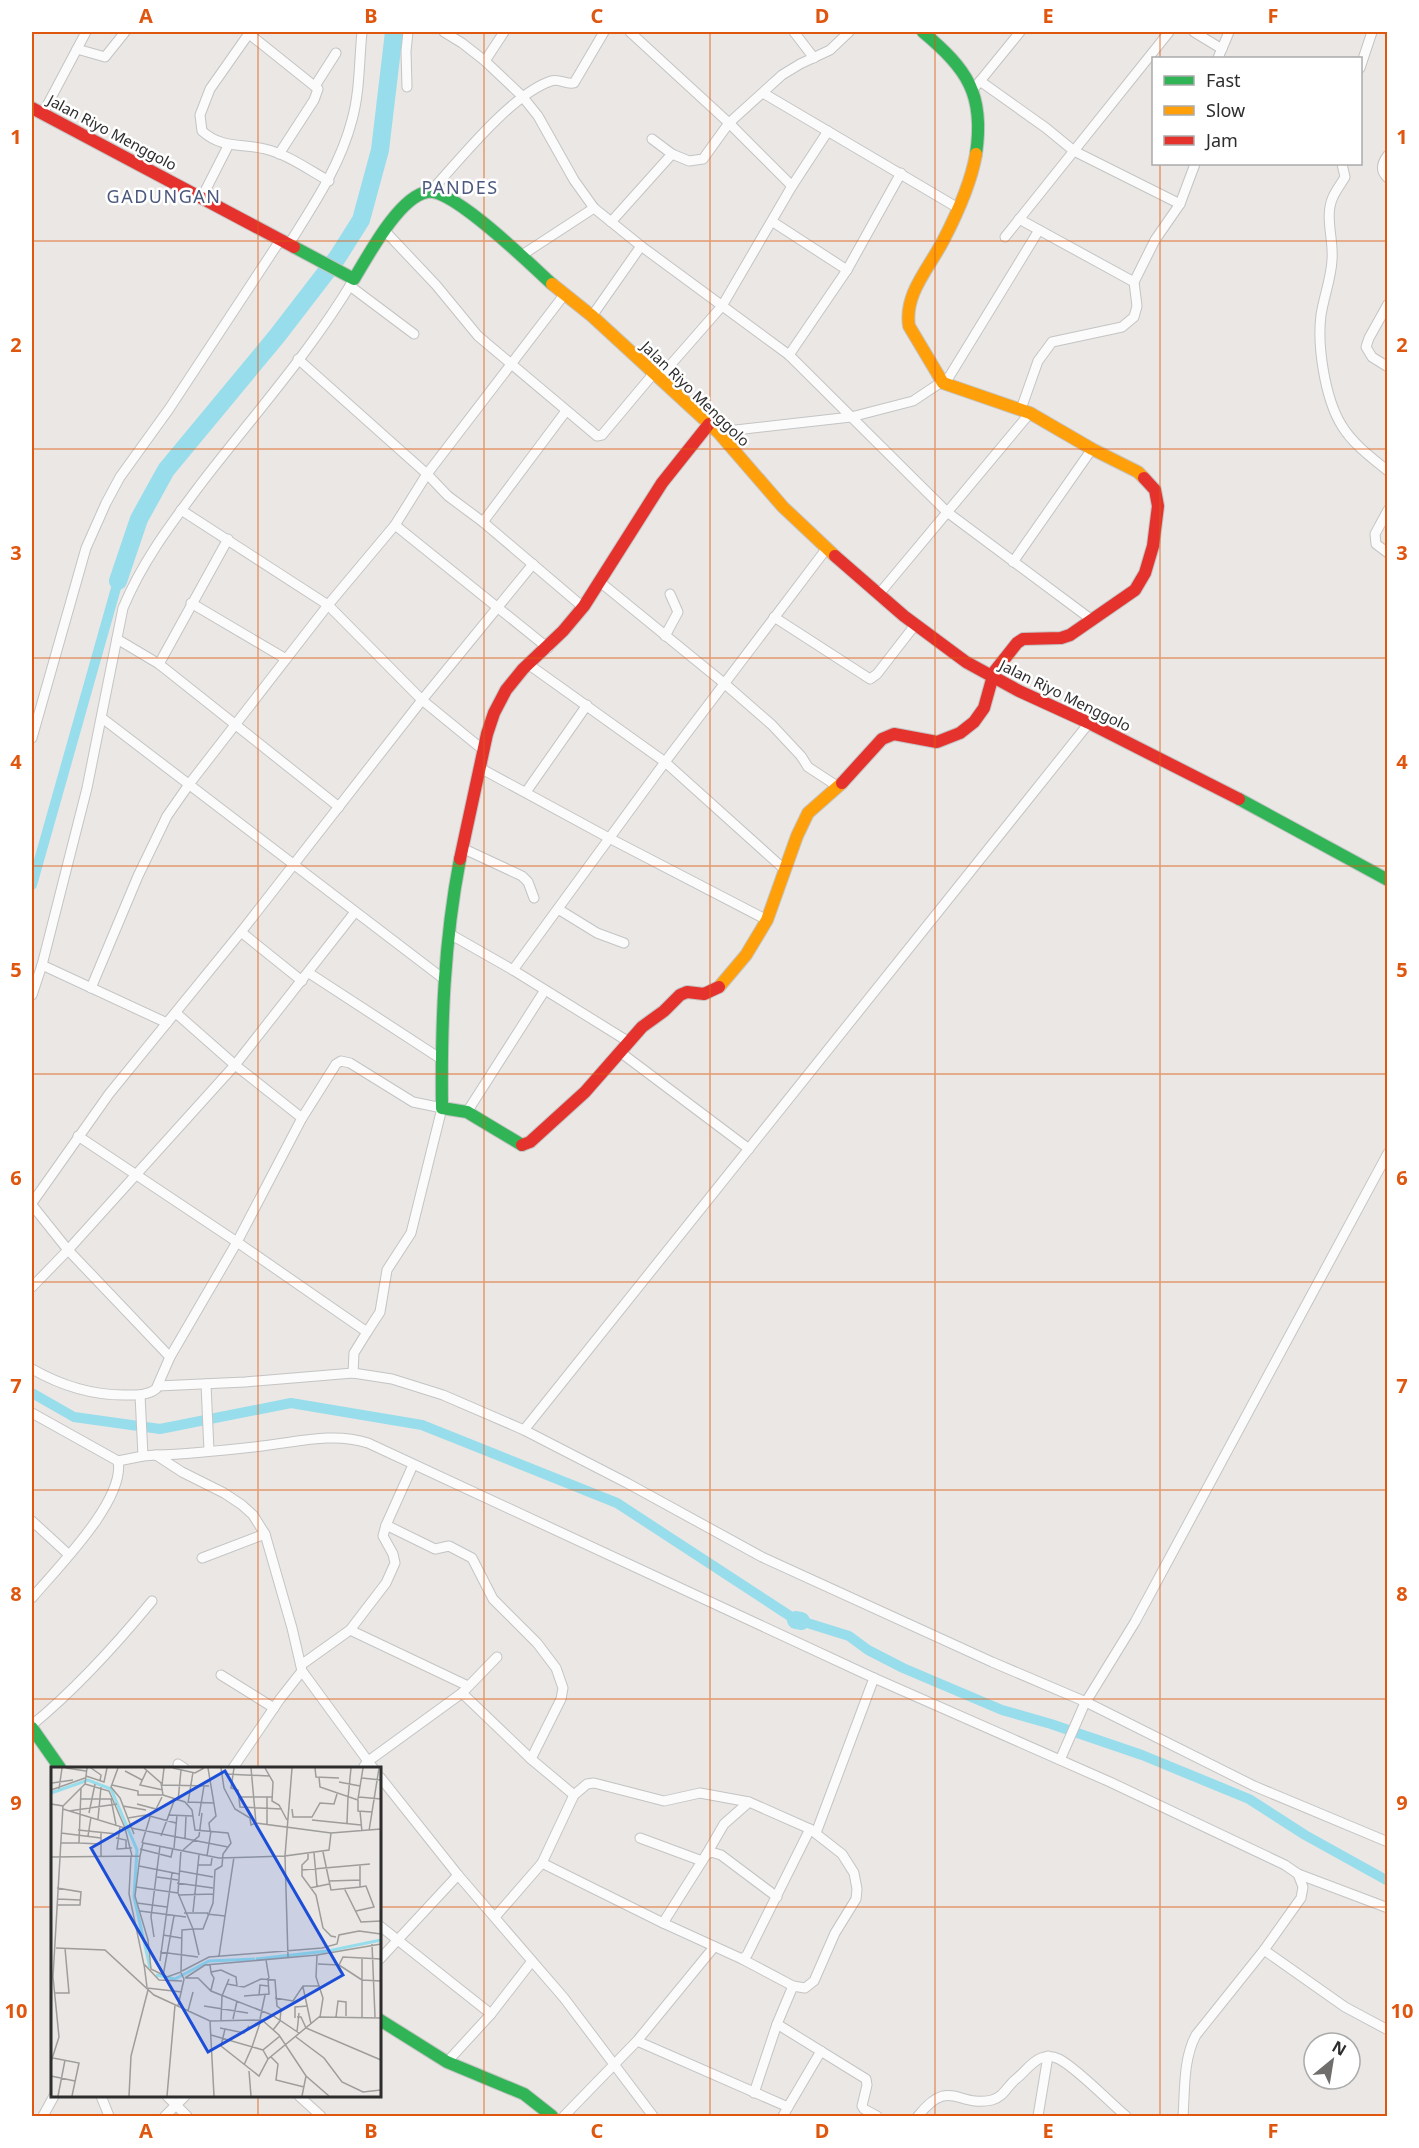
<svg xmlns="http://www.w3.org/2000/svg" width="1419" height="2148" viewBox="0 0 1419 2148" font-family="'Noto Sans',sans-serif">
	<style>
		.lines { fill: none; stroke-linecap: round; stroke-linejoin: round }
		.canal { stroke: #97ddec; stroke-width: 10 }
		.river { stroke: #97ddec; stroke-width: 18 }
		.street-casing { stroke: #c4c4c4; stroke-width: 11 }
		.fast-casing { stroke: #c4c4c4; stroke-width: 14 }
		.slow-casing { stroke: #c4c4c4; stroke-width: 14 }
		.jam-casing { stroke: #c4c4c4; stroke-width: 14 }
		.street { stroke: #fcfbfb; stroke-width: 9 }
		.fast { stroke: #30b455; stroke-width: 12 }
		.slow { stroke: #ff9f0a; stroke-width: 12 }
		.jam { stroke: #e5322d; stroke-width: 12 }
		.grid { fill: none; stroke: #df570e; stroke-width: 1.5; stroke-opacity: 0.55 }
		.labels { text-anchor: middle; stroke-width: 5; stroke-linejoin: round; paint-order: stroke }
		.street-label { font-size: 15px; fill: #2d2d2d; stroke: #fff }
		.quarter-label { font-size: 18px; letter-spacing: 1.5px; fill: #4c597f; stroke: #fff }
		.inset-river { fill: none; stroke: #97ddec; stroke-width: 3 }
		.inset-road { fill: none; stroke: #9e9d9b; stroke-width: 1.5 }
		.view { fill: #1d4ed8; fill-opacity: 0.15; stroke: #1d4ed8; stroke-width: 3 }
		.inset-edge { fill: none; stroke: #2d2d2d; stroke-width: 3 }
		.neatline { fill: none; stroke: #df570e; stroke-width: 2 }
		.grid-label { font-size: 20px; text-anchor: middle; font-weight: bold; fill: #df570e }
	</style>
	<rect width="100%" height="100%" fill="#eae7e4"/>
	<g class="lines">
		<g class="canal">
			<path d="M 32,885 L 118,581"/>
			<path d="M 32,1393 L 74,1417 L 160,1429 L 291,1403 L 422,1425 L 617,1503 L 796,1620"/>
			<path d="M 801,1621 L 849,1636 L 868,1650 L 903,1668 L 1002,1710 L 1051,1724 L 1142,1755 L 1249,1799 L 1305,1835 L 1388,1881"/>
		</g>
		<g class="river">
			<path d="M 118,581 L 139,519 L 166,470 L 277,336 L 337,258 L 361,220 L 380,150 L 394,32"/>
			<path d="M 796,1620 L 801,1621"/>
		</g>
		<defs>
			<g id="street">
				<path d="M 250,32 L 210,89 L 200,115 L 202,131 C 222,149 241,143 265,149 C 287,154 309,170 329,181"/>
				<path d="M 444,32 L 462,43 L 485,61 L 522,96 L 538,116 L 574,180 L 594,208 L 641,246 L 789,355 L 947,512 L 1092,620"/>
				<path d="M 630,32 L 729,123 L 792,186"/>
				<path d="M 794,32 L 814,58"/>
				<path d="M 1194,32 L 1222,49"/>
				<path d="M 248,33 L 318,89 L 314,100 L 279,154"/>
				<path d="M 77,49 L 105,57 L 125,32"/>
				<path d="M 1218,58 L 1229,32"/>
				<path d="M 485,61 L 504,32"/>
				<path d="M 1360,68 L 1372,32"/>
				<path d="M 980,81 L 1046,128 L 1074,151 L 1180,204"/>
				<path d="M 315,86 L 336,53"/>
				<path d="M 976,86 L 1020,32"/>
				<path d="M 407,87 L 406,51 L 408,32"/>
				<path d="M 763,93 L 958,208"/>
				<path d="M 43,113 L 86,32"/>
				<path d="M 652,139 L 672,154"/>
				<path d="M 1388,155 C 1381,164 1380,171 1388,178"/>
				<path d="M 1342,164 L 1345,177 C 1341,184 1336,190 1333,197 C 1324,216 1334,240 1332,260 C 1331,279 1324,296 1321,315 C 1317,346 1325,399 1342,426 C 1353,444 1372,458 1388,471"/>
				<path d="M 432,190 C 461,158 512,94 551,81 C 559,78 566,85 574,83 L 604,32"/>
				<path d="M 202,197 L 228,146"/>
				<path d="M 1019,219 L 1134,282"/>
				<path d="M 611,222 L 672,154 L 689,161 L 703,159 L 729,123 L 782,75 L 800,64 L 830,50 L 849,32"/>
				<path d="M 773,222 L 847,270"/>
				<path d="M 384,230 L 436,285 L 478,336 L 597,436 L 602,435 L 654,373"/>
				<path d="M 1005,237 L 1169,32"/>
				<path d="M 289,244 C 314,204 340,166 352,120 C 360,91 359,61 362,32"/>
				<path d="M 522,255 L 594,208"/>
				<path d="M 350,286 L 414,334"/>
				<path d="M 1388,304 L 1369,338 L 1366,347 L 1372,357 L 1388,367"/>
				<path d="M 592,316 L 641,246"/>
				<path d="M 789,355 L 847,270 L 901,173"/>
				<path d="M 298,359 L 427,474 L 448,496 L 483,522 L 583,607"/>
				<path d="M 659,378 L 722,306 L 792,186 L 828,131"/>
				<path d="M 1021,409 L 1038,361 L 1052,342 L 1122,327 L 1134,317 L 1137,306 L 1134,282 L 1155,240 L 1180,204 L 1195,164"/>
				<path d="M 718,432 L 851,417 L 913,401 L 949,377 L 1039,230"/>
				<path d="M 181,510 L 328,605 L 422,700 L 482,749"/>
				<path d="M 1388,510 L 1375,534 L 1376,544 L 1388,553"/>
				<path d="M 483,522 L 566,411"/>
				<path d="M 395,525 L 548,648"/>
				<path d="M 1013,562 L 1092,449"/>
				<path d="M 600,582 L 725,684 L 772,725 L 801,756 L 808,767 L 837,786"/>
				<path d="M 879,594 L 1030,413"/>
				<path d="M 191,603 L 286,659"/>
				<path d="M 774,617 L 870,679 L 877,674 L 915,625"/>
				<path d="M 665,636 L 678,612 L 670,594"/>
				<path d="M 117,639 L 159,664 L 339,807"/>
				<path d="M 159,664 L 228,539"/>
				<path d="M 528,664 L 665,762 L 784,869"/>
				<path d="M 102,718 L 445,980"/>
				<path d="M 32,738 L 86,548 L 106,503 L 120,477 L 169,409 L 281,239"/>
				<path d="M 480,768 L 609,838 L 767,920"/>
				<path d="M 526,792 L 587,705"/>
				<path d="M 462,848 L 522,876 L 528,882 L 534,898"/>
				<path d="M 558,909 L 597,933 L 624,943"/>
				<path d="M 241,932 L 302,981"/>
				<path d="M 448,933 L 513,970 L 629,1042"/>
				<path d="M 42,965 L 167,1023"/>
				<path d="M 513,970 L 665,762 L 827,548"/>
				<path d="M 309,973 L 441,1059"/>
				<path d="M 91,988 L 138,876 L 167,816 L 190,783 L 328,605 L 395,525 L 427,474 L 564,295"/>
				<path d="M 32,995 L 42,965 L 87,788 L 123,608 C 142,562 170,525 200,485 C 252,417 310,353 354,279"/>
				<path d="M 176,1013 L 235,1065 L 302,1118"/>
				<path d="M 620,1052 L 749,1149"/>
				<path d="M 467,1112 L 545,990"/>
				<path d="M 78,1136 L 237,1242 L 367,1332 L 354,1353 L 353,1373"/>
				<path d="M 32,1203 L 109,1094 L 241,932 L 422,700 L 533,564"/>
				<path d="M 32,1205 L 68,1250 L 170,1357"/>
				<path d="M 32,1287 L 68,1250 L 235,1065 L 355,912"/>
				<path d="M 32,1369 C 60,1385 91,1395 124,1395 C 135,1395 147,1396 156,1389 L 170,1357 L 237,1242 L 302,1118 L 336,1064 L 341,1061 L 350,1063 L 413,1102 L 442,1108 L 411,1233 L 387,1270 L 380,1312 L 367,1332"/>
				<path d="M 206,1384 L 209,1451"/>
				<path d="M 158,1386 L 245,1382 L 353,1373 L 392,1379 L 443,1395 L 524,1430 L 627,1483 L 762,1557 L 992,1662 L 1086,1702 L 1254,1786 L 1388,1842"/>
				<path d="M 140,1395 L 143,1456"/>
				<path d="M 32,1413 L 118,1461"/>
				<path d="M 524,1430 L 1089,723"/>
				<path d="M 156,1455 C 191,1454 227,1450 262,1446 C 298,1442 333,1432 368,1443 L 874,1678 L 1110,1782 L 1285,1865 L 1298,1874 L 1303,1887 L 1301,1898 L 1264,1950 L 1196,2035 C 1183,2059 1185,2090 1183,2116"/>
				<path d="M 413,1465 L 386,1525 L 435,1549 L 449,1546 L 472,1558 L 493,1599 L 537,1643 L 556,1668 L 563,1688 L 561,1699 L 531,1759"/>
				<path d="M 32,1521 L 68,1554"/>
				<path d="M 202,1558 L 265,1534"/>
				<path d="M 32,1598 C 56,1569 126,1500 118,1461 L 143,1456 L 156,1455 L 182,1472 L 224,1493 L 242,1505 L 253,1515 L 265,1534 L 292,1628 L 302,1671 L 373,1768"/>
				<path d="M 350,1630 L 468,1686"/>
				<path d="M 301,1665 L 350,1630 L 386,1583 L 395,1563 L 393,1554 L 383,1536 L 386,1525"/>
				<path d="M 221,1675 L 274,1708"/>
				<path d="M 462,1693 L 531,1759 L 574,1795 L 587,1784 L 594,1783 L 664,1801 L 700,1793 L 749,1802 L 810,1829 L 842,1854 L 854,1873 L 857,1889 L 856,1899 L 835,1933 L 814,1981 L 805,1988 L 793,1986 L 777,2024 L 754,2093"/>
				<path d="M 32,1725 C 77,1688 115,1646 152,1601"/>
				<path d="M 1060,1760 L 1084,1705 L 1135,1622 L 1388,1153"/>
				<path d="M 178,1764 L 184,1768"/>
				<path d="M 233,1768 L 280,1699 L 302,1671"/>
				<path d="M 363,1768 L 367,1762 L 462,1693 L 497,1657"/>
				<path d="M 380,1777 L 458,1875 L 564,1998 L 653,2116"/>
				<path d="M 816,1833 L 874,1678"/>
				<path d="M 640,1838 L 702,1861"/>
				<path d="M 706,1855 L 724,1824 L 749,1802"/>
				<path d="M 542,1863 L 663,1923 L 742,1959 L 747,1955 L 810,1829"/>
				<path d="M 1298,1874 L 1388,1908"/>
				<path d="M 495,1917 L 542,1863 L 574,1795"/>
				<path d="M 663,1923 L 706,1855 L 711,1852 L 721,1855 L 777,1897"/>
				<path d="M 380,1926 L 491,2014"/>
				<path d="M 1264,1950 L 1345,2007 L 1388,2030"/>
				<path d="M 380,1959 L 458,1875"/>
				<path d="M 742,1959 L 793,1986"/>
				<path d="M 777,2024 L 866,2079 L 867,2085 L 862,2106 L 864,2109 L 877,2116"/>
				<path d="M 637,2041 L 788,2107 L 783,2116"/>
				<path d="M 447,2062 L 491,2014 L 532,1961"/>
				<path d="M 101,2096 L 109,2116"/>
				<path d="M 167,2096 L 187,2116"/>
				<path d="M 299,2096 L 321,2116"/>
				<path d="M 788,2107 L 821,2051"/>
				<path d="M 43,2116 L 54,2096"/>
				<path d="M 165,2116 L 185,2096"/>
				<path d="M 564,2116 L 637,2041 L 714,1947"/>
				<path d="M 918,2116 C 950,2076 957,2108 992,2100 C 1004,2097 1007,2086 1016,2079 C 1024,2073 1031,2062 1041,2058 C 1046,2056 1053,2056 1059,2059 C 1078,2069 1108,2101 1126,2116"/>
				<path d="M 1038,2116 L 1048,2056"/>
			</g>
			<g id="fast">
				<path d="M 923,32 C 967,69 985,94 976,154"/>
				<path d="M 294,247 L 354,279 C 368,256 399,197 427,192 C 452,187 531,265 552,284"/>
				<path d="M 1239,799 L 1388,880"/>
				<path d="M 460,859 C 444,942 441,1024 442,1108 L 467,1112 L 522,1145"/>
				<path d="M 32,1728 L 60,1768"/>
				<path d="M 380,2020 L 447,2062 L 524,2094 L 552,2116"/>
			</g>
			<g id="slow">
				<path d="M 976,154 C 971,184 957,214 943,241 C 929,268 904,294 909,326 L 943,383 L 1030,413 L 1092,449 L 1138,472 L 1144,478"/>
				<path d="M 552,284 L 592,316 L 718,432 L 783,507 L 835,556"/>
				<path d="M 719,987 L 746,955 L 767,920 L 797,836 L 808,813 L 842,783"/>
			</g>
			<g id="jam">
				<path d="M 32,108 L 294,247"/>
				<path d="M 835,556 L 904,616 L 966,662 L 1019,691 L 1089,723 L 1239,799"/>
				<path d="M 842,783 L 882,739 L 894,734 L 937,742 L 960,733 L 974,722 L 984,708 L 994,672 L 1017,643 L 1023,639 L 1061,638 L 1070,635 L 1135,590 L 1145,573 L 1153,546 L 1158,506 L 1155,490 L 1144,478"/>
				<path d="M 460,859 L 487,734 L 494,713 L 506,690 L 523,669 L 563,631 L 584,606 L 662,483 L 709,424"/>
				<path d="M 522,1145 L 530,1142 L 585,1092 L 642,1027 L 664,1011 L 680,995 L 687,992 L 704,994 L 719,987"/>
			</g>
		</defs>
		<use href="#street" class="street-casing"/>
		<use href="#fast" class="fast-casing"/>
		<use href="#slow" class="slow-casing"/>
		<use href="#jam" class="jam-casing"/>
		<use href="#street" class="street"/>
		<use href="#fast" class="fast"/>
		<use href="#slow" class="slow"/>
		<use href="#jam" class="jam"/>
	</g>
	<path class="grid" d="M 258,32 L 258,1768M 484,32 L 484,2116M 710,32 L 710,2116M 935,32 L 935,2116M 1160,32 L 1160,58M 1160,164 L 1160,2116M 32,241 L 1388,241M 32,449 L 1388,449M 32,658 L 1388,658M 32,866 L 1388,866M 32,1074 L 1388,1074M 32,1282 L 1388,1282M 32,1490 L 1388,1490M 32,1699 L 1388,1699M 32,1907 L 52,1907M 380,1907 L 1388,1907M 258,2096 L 258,2116"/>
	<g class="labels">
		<g class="street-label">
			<text transform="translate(112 133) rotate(28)" y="5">Jalan Riyo Menggolo</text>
			<text transform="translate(695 394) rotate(44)" y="5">Jalan Riyo Menggolo</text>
			<text transform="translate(1065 696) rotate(26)" y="5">Jalan Riyo Menggolo</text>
		</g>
		<g class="quarter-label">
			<text x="460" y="194">PANDES</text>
			<text x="164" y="203">GADUNGAN</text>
		</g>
	</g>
	<g transform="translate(51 1767)">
		<rect width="330" height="330" fill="#eae7e4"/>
		<path class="inset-river" d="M 0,26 L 37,13 L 60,22 L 86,83 L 83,130M 83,130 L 99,201M 205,192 L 277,184 L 330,173M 105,208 L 124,212 L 158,194 L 204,192"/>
		<path class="inset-road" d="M 15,1 L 35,4M 40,1 L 50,8 L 49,14M 67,1 L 60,20 L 69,31 L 83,67M 93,1 L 110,16 L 112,28M 113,1 L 111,18 L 158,19M 122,1 L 144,6 L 153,1M 157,1 L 165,49 L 158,56 L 159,64M 170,1 L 173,21 L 184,42 L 199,51 L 200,58 L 205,56M 183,1 L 180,21 L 187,23 L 189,40 L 231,42M 200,1 L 205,56 L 280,66 L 330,62M 214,1 L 222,15 L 221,34 L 228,38 L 236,53M 264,1 L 265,10 L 288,11M 96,3 L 89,18 L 112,23M 74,4 L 91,13M 174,7 L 219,9M 35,9 L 53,15 L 56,1M 268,10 L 269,20 L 307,33 L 307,44 L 321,45M 311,11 L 330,13M 288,15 L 309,19M 1,16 L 22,13M 34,17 L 58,24 L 74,61 L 80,60M 61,18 L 87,24 L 87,28 L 112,28 L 134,35 L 141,43 L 144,63 L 177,66 L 180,76 L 172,87 L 171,99 L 164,103 L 162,136 L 152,162 L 142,162 L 127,126 L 130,83M 8,22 L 11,1M 0,23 L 34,11M 188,30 L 222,30M 216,30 L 216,57M 308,30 L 330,32M 297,31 L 300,1M 30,32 L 60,32 L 65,58M 307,32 L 312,1M 127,34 L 130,3M 137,35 L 162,36M 137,36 L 142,5M 0,37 L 12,39 L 2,210 L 8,270 L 0,295M 86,37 L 105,42 L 111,30M 12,39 L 34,17 L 36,1M 72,39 L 95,43M 12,42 L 74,61 L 81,89M 241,42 L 242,50 L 261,50 L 269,36 L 283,37 L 286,27M 18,44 L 66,37M 309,44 L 311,65M 38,46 L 44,17M 117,48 L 142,49M 148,49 L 153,19M 77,51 L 95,48 L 125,56M 47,52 L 50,20M 261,53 L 310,58M 296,56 L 297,30M 69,60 L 66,82 L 81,81M 80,61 L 177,80M 27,63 L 66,67M 318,64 L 328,1M 10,66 L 50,71M 37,69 L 40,50M 110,69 L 123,34M 65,71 L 75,73 L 75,81M 134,72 L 135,49M 10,76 L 28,76 L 30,21M 28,76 L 49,77M 91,76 L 99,50M 123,81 L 126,48M 89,82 L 120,90 L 122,81M 132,83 L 148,69 L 151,46M 272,85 L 280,123 L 309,120 L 309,98M 263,86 L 266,119M 257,87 L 257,92 L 251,98 L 251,109 L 265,128 L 272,161 L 280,169 L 285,170M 80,89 L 78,127 L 93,198M 89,89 L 84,129 L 97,173 L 100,202 L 116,210 L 130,205 L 131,163 L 142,162 L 148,188M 156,89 L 160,64M 0,90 L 89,89 L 92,76 L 168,91 L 234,89 L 241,1M 50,90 L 50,65M 147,98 L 160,98 L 161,91M 88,99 L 128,107M 251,103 L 319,97M 129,104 L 162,110M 106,110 L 127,113M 278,114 L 309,113M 126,116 L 162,121M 85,120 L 127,126M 6,121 L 30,125 L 29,138 L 7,138M 259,121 L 278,117M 293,121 L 310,155 L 330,154M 127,128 L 163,127M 7,132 L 29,133M 86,136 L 116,140M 89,144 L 135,150M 305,144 L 323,140 L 315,119 L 309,120M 142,145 L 148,88M 133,146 L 157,146M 156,147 L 174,149M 112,168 L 130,171M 103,170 L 100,150 L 109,79M 321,177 L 324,250M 5,181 L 54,183 L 103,228 L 159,254 L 211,253 L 228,268 L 255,309 L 278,329M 109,185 L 147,190M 266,188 L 330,177M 168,189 L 183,90M 237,190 L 234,89 L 278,83 L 280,66M 311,191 L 311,213M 215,193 L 218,211M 109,194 L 121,106M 267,197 L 288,198 L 292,190 L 330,192M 159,198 L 160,205 L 170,203 L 185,210 L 186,219M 288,198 L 311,213M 131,204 L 158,190 L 271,181 L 286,177 L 288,168 L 308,164 L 330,167M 112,209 L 123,149M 134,211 L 154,198 L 266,188 L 265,210 L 272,231 L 269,250M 135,211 L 147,211 L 160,224 L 221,248 L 248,266M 176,217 L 193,220 L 210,212 L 224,213 L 226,239 L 230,242 L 229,254 L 222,263M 96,220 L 93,197 L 108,213 L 131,214M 252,220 L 260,257M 96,221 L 131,225M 160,223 L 163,211 L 160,206M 4,226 L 18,226 L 14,181M 208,228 L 209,218 L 217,219M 193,229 L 218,227 L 217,211M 224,231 L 242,234 L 252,219 L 269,219M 127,239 L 133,212 L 130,206M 153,239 L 197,246M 137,244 L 142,225M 246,250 L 250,250 L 255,261 L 330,293M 285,250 L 287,234 L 295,235 L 295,249M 311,250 L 311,213 L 330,214M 244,251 L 244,240 L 257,239M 182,252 L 186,234M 209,252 L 214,228M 159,254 L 163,329M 170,254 L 171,229 L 178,212M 169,261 L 174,262 L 170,279 L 208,309 L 217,292 L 268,250 L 330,251M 174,262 L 193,266 L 198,259M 246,265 L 248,246M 160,268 L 212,283M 245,270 L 273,291 L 291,315 L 312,325 L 330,323M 201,280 L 210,253M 220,290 L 227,297 L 225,313 L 253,320M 2,291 L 28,296 L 21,329M 217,292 L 212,283 L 229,269M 193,298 L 201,280M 198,304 L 200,329M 0,309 L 24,314M 7,329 L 14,293M 78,329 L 80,289 L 97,223M 116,329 L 124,238M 251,329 L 255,309"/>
		<path class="view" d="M 174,4 L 292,208 L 157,285 L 40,81 Z"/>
		<rect width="330" height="330" class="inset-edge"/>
	</g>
	<rect width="1419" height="2148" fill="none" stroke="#ffffff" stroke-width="66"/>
	<rect x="1152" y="57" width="210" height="108" fill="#ffffff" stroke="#ababab" stroke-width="1.5"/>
	<rect x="1164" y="76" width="30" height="9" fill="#30b455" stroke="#ababab" stroke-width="1.5"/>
	<text x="1206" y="87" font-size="18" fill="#2d2d2d">Fast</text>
	<rect x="1164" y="106" width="30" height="9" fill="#ff9f0a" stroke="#ababab" stroke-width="1.5"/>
	<text x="1206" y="117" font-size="18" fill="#2d2d2d">Slow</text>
	<rect x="1164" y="136" width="30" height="9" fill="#e5322d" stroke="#ababab" stroke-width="1.5"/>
	<text x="1206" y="147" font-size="18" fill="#2d2d2d">Jam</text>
	<g transform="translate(1332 2061) rotate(30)"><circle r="28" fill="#ffffff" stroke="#ababab" stroke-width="1.5"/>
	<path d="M0-4.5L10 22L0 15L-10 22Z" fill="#6f6e6d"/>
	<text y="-9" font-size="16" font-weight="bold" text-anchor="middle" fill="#2d2d2d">N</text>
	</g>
	<rect x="33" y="33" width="1353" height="2082" class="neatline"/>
	<g class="grid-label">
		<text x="146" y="23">A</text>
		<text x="371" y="23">B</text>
		<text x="597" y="23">C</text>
		<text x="822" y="23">D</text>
		<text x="1048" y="23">E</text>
		<text x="1273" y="23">F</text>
		<text x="16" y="144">1</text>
		<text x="1402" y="144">1</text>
		<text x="16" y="352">2</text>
		<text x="1402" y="352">2</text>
		<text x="16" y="560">3</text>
		<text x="1402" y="560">3</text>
		<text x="16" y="769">4</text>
		<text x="1402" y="769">4</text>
		<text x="16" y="977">5</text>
		<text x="1402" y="977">5</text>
		<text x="16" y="1185">6</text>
		<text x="1402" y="1185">6</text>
		<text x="16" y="1393">7</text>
		<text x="1402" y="1393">7</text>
		<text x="16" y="1601">8</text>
		<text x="1402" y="1601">8</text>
		<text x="16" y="1810">9</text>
		<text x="1402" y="1810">9</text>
		<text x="16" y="2018">10</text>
		<text x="1402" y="2018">10</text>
		<text x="146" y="2138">A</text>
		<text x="371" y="2138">B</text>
		<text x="597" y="2138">C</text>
		<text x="822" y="2138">D</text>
		<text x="1048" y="2138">E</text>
		<text x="1273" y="2138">F</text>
	</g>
</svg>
